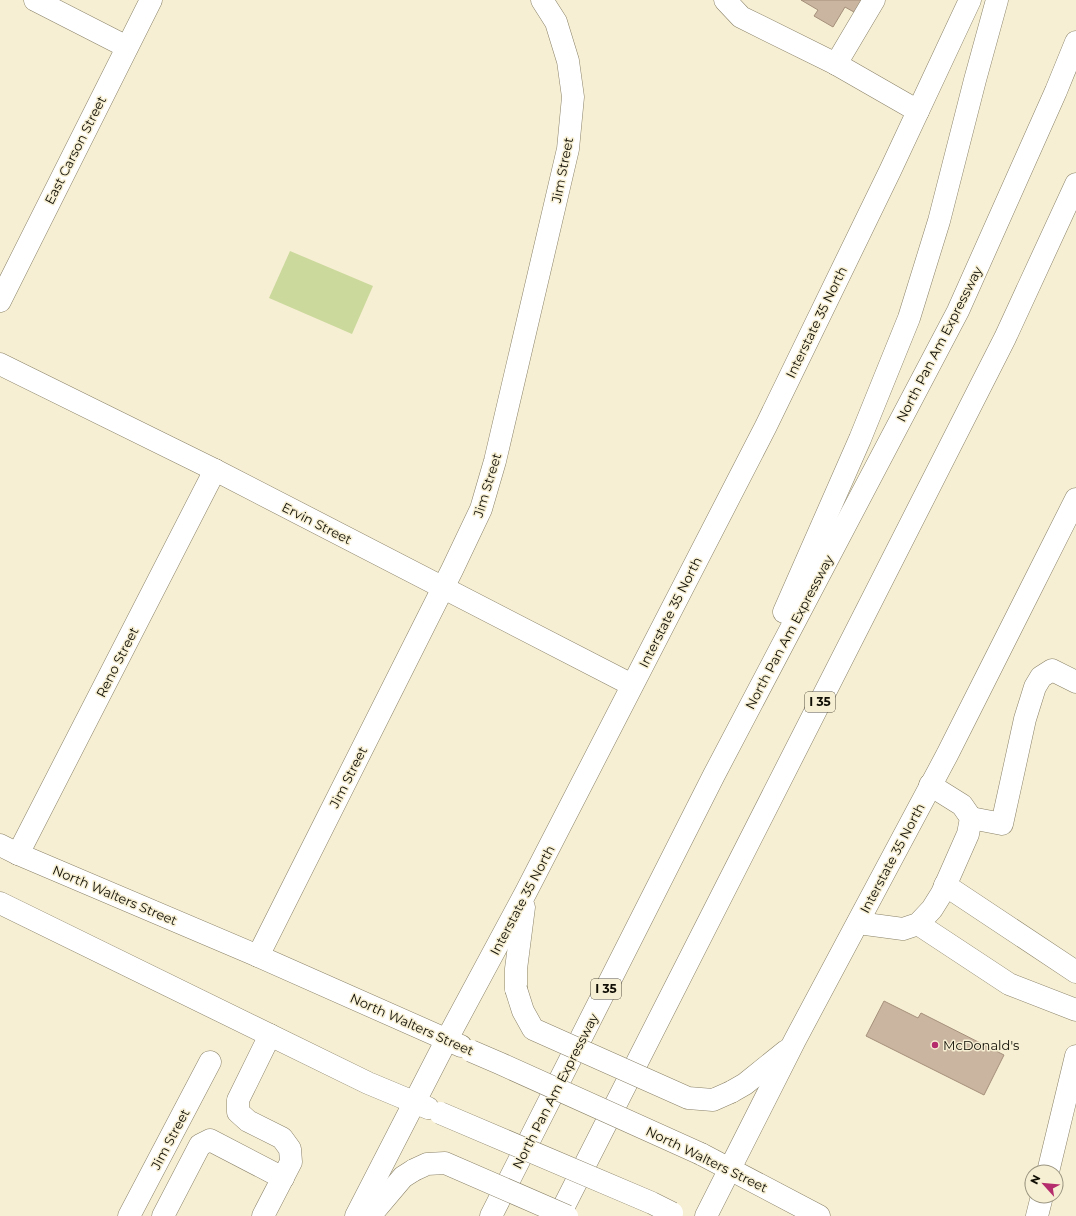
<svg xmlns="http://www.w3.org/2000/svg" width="1076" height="1216" viewBox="0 0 1076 1216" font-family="Montserrat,sans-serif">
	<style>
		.green { fill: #cbd99d }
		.building { fill: #cab5a0; stroke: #a5907c }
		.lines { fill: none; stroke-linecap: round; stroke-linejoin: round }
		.minor-casing { stroke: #898168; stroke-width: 23 }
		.major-casing { stroke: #898168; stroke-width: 23 }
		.highway-casing { stroke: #898168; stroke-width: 23 }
		.minor { stroke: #fff; stroke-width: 22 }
		.major { stroke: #fff; stroke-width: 22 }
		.highway { stroke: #fff; stroke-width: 22 }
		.major-bridge-casing { stroke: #898168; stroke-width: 23; stroke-linecap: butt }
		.major-bridge { stroke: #fff; stroke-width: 22 }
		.poi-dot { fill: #b52d6c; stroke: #f7efd3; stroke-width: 1.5 }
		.labels { text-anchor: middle; stroke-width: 3; stroke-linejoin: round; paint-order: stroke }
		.shield { fill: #f7efd3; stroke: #555142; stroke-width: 1 }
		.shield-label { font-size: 12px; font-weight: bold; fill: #0f0d04 }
		.street-label { font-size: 13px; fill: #0f0d04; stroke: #f7efd3 }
		.poi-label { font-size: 13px; fill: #0f0d04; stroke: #f7efd3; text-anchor: start }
	</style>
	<rect width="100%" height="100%" fill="#f7efd3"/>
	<path class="green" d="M 290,251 L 373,286 L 352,334 L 269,298 Z"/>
	<g class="building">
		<path d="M 801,0 L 871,0 L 861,16 L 845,7 L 833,27 L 814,16 L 818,10 Z"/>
		<path d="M 884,1001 L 918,1018 L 921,1013 L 1004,1055 L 984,1095 L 866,1036 Z"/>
	</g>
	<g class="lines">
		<defs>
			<g id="minor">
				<path d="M 35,0 L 127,47"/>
				<path d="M 725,0 L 741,17 L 836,64 L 918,111"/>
				<path d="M 836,64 L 874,0"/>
				<path d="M 0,301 L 151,0"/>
				<path d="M 0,364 L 215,470 L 632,685"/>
				<path d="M 971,818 L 1002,824 L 1025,719 L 1035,687 L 1041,677 L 1052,670 L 1076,682"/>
				<path d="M 18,854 L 215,470"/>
				<path d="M 945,885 L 1076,972"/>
				<path d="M 858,923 L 903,929 L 918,924 L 932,909 L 942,893 L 968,834 L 971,818 L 962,805 L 930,785"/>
				<path d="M 918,924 L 1009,984 L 1076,1010"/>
				<path d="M 258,956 L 452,570 L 481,509 L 495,461 L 568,149 L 573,97 L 568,61 L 556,22 L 542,0"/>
				<path d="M 1048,1172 L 1076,1056"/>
				<path d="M 129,1216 L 210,1062"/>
				<path d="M 163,1216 L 200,1145 L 210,1140 L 283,1178"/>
				<path d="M 263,1216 L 291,1162 L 290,1149 L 282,1138 L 248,1121 L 238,1112 L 238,1100 L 270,1035"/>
				<path d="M 1037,1216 L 1042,1196"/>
			</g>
			<g id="major">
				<path d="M 0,845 L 18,854 L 258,956 L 461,1046"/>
				<path d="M 0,903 L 368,1083 L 428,1108"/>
				<path d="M 516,989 L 516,969 L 524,907"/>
				<path d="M 731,1092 L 745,1084 L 786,1051"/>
				<path d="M 701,1154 L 819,1216"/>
				<path d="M 356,1216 L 447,1039 L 526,892 L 766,426 L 890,171 L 970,0"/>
				<path d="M 370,1216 L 403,1177 L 414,1170"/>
				<path d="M 706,1216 L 795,1040 L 947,755 L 1076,499"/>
			</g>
			<g id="highway">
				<path d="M 784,612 L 860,439 L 909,318 L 939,221 L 975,80 L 997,0"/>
				<path d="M 491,1216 L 714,775 L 958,311 L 1056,91 L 1076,42"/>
				<path d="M 559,1216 L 1005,338 L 1076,184"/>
			</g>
		</defs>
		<use href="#minor" class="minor-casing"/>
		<use href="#major" class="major-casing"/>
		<use href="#highway" class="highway-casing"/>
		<use href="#minor" class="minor"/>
		<use href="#major" class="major"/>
		<use href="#highway" class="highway"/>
		<defs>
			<g id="major-bridge">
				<path d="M 516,989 L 523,1011 L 533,1029 L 688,1098 L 713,1100 L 731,1092"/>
				<path d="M 471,1051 L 499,1063 L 701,1154"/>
				<path d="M 440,1113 L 652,1203 L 672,1213"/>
				<path d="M 414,1170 L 427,1164 L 445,1163 L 567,1216"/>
			</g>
		</defs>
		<use href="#major-bridge" class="major-bridge-casing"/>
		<use href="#major-bridge" class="major-bridge"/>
	</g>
	<circle class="poi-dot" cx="935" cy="1045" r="4"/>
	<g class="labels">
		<g class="shield">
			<rect x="805" y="692" width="30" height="20" rx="3"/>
			<rect x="591" y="979" width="30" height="20" rx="3"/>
		</g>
		<g class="shield-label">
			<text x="820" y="706">I 35</text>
			<text x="606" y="993">I 35</text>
		</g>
		<g class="street-label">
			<text transform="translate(75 150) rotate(-63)" y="5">East Carson Street</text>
			<text transform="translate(562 170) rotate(-79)" y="5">Jim Street</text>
			<text transform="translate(816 322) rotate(-64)" y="5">Interstate 35 North</text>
			<text transform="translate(939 344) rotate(-63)" y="5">North Pan Am Expressway</text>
			<text transform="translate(487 485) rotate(-73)" y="5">Jim Street</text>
			<text transform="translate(317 523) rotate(27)" y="5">Ervin Street</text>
			<text transform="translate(670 612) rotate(-63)" y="5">Interstate 35 North</text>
			<text transform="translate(789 632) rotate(-62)" y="5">North Pan Am Expressway</text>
			<text transform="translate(117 662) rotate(-63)" y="5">Reno Street</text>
			<text transform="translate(348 777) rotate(-63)" y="5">Jim Street</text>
			<text transform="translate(892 858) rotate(-62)" y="5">Interstate 35 North</text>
			<text transform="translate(115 895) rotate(23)" y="5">North Walters Street</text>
			<text transform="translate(522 900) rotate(-62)" y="5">Interstate 35 North</text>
			<text transform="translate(412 1024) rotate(24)" y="5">North Walters Street</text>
			<text transform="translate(555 1091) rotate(-63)" y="5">North Pan Am Expressway</text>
			<text transform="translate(170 1139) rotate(-62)" y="5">Jim Street</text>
			<text transform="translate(707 1159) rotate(26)" y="5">North Walters Street</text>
		</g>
		<g class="poi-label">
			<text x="943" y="1050">McDonald's</text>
		</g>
	</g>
	<g transform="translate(1044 1184) rotate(297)"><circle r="19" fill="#f7efd3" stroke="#9a9580"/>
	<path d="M0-3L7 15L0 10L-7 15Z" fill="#b52d6c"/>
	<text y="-6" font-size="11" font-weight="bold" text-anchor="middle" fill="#0f0d04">N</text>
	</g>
</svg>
